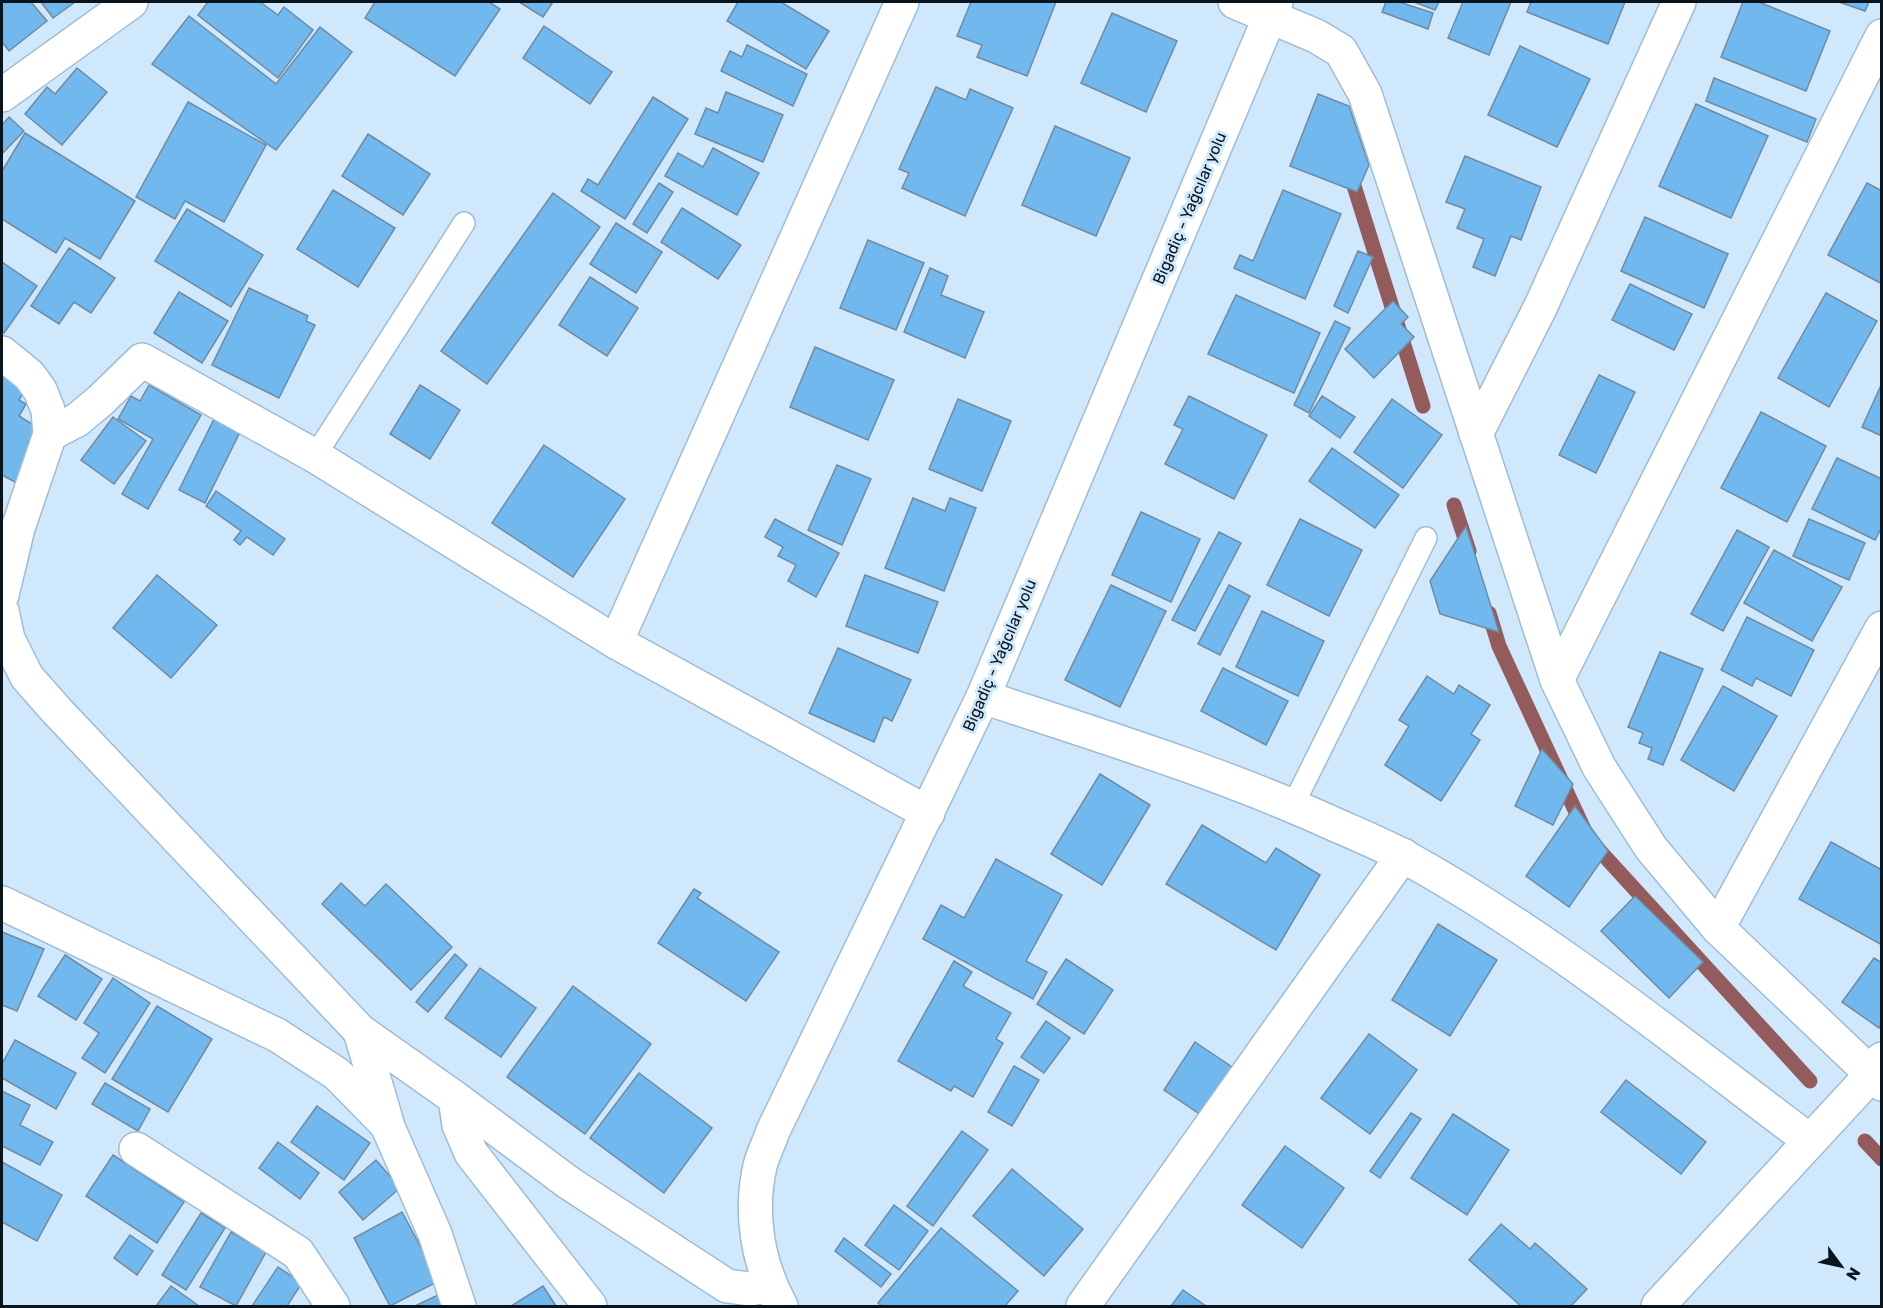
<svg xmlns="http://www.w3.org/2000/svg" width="1883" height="1308" viewBox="0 0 1883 1308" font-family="Rubik,sans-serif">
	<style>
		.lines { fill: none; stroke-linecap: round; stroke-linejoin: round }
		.stream { stroke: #945b5d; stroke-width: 15 }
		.building { fill: #71b8ef; stroke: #6f8ba2; stroke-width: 1.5 }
		.lane-casing { stroke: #9fbcd4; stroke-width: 24 }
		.street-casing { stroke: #9fbcd4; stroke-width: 36 }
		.secondary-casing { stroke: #9fbcd4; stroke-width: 36 }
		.lane { stroke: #fff; stroke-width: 21 }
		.street { stroke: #fff; stroke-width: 33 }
		.secondary { stroke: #fff; stroke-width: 33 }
		.labels { text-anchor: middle; stroke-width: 6; stroke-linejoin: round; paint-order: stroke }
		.street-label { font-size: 16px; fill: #09141c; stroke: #cfe8fc }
	</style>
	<rect width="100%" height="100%" fill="#cfe8fc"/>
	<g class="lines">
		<g class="stream">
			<path d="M 1350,173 L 1423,406"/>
			<path d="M 1454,505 L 1469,551"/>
			<path d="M 1489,613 L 1499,646 L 1588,838 L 1810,1081"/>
			<path d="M 1865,1141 L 1882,1159"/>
		</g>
	</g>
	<g class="building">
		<path d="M 2,2 L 31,2 L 47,21 L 9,51 L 2,42 Z"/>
		<path d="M 41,2 L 75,2 L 53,18 Z"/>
		<path d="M 208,2 L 260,2 L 278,15 L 284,7 L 313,30 L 278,78 L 198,15 Z"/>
		<path d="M 375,2 L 489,2 L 500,9 L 455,76 L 365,18 Z"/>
		<path d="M 519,2 L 553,2 L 543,17 Z"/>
		<path d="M 738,2 L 781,2 L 829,31 L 806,69 L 727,21 Z"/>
		<path d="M 971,2 L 1056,2 L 1027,76 L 977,57 L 982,45 L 957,36 Z"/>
		<path d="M 1386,2 L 1399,2 L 1433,13 L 1428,29 L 1382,12 Z"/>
		<path d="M 1414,2 L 1439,2 L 1435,10 Z"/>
		<path d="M 1463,2 L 1511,2 L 1489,55 L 1448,38 Z"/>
		<path d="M 1531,2 L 1625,2 L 1608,44 L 1527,12 Z"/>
		<path d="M 1743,2 L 1759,2 L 1830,31 L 1806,91 L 1721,57 Z"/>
		<path d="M 1839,2 L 1869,2 L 1865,11 Z"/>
		<path d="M 1112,13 L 1177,41 L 1146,112 L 1081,83 Z"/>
		<path d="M 189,16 L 276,84 L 320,27 L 352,52 L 276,150 L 152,64 Z"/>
		<path d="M 544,26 L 612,72 L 590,104 L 523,58 Z"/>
		<path d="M 747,45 L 807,74 L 793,106 L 721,71 L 730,51 L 742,57 Z"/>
		<path d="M 1520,46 L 1590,79 L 1557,147 L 1488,115 Z"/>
		<path d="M 77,68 L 107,92 L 62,145 L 25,114 L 47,87 L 55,94 Z"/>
		<path d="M 1714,78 L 1816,119 L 1807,142 L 1706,101 Z"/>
		<path d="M 936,87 L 966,100 L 970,89 L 1013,108 L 965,216 L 902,188 L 909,173 L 899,169 Z"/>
		<path d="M 726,92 L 783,115 L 763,162 L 695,134 L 706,108 L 718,113 Z"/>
		<path d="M 1318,94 L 1349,106 L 1369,165 L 1357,192 L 1290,166 Z"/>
		<path d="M 653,97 L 688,119 L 625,219 L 581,191 L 588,179 L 598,185 Z"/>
		<path d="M 188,102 L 266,145 L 224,222 L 185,201 L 175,219 L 136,197 Z"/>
		<path d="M 1696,104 L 1768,136 L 1731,218 L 1659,186 Z"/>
		<path d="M 9,117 L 24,131 L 2,154 L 2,125 Z"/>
		<path d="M 1055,126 L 1130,158 L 1096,236 L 1022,205 Z"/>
		<path d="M 25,133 L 135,201 L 100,259 L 65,238 L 56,253 L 2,219 L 2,171 Z"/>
		<path d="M 368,134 L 430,174 L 403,215 L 342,176 Z"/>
		<path d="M 713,148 L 759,173 L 737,215 L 665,176 L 678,153 L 703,167 Z"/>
		<path d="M 1465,156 L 1541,187 L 1521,240 L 1511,236 L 1495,276 L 1473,267 L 1484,239 L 1457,228 L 1465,209 L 1446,202 Z"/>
		<path d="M 659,183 L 673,192 L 647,233 L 633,224 Z"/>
		<path d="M 1867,183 L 1882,191 L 1882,284 L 1828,255 Z"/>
		<path d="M 333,190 L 395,228 L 358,287 L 297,249 Z"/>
		<path d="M 1283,190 L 1341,214 L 1305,299 L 1234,268 L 1240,255 L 1253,261 Z"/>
		<path d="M 553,193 L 600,227 L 487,384 L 441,351 Z"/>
		<path d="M 682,208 L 741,245 L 718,279 L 661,242 Z"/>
		<path d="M 187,209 L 263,255 L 231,307 L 155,261 Z"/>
		<path d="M 1645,217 L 1728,254 L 1704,308 L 1621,271 Z"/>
		<path d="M 616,223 L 662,252 L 636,293 L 590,264 Z"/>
		<path d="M 868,240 L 924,263 L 896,330 L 840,308 Z"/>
		<path d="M 69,248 L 115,278 L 91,313 L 74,302 L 59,324 L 31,306 Z"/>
		<path d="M 1358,251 L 1373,257 L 1348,313 L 1334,306 Z"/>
		<path d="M 2,262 L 37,286 L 4,333 L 2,331 Z"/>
		<path d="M 930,268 L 948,276 L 941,295 L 984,312 L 965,358 L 904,332 Z"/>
		<path d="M 590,277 L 638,308 L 607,356 L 559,325 Z"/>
		<path d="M 1630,284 L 1692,314 L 1674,350 L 1612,320 Z"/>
		<path d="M 249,288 L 308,316 L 306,321 L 315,325 L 279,398 L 212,365 Z"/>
		<path d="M 179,292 L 228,321 L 202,363 L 154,333 Z"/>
		<path d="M 1826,293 L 1877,321 L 1829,407 L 1778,378 Z"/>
		<path d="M 1236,295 L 1320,333 L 1294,393 L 1208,354 Z"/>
		<path d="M 1393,301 L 1408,317 L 1401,324 L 1414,337 L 1374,378 L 1345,349 Z"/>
		<path d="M 1335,321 L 1350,328 L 1309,413 L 1294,405 Z"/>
		<path d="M 815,347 L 894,380 L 868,440 L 790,407 Z"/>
		<path d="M 2,374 L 26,388 L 19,400 L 26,404 L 19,416 L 37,427 L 28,443 L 35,447 L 15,482 L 2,475 Z"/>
		<path d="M 1599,375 L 1635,392 L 1596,473 L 1559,455 Z"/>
		<path d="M 1882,383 L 1882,436 L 1862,427 Z"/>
		<path d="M 149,385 L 201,415 L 148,509 L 122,494 L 153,439 L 118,419 L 131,396 L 140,401 Z"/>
		<path d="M 420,385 L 460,410 L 430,459 L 390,434 Z"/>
		<path d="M 1189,396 L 1267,435 L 1234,499 L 1165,464 L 1183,429 L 1174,425 Z"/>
		<path d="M 1322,396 L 1355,417 L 1340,438 L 1309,416 Z"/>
		<path d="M 958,399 L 1011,421 L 982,491 L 929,469 Z"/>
		<path d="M 1392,399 L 1442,435 L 1403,488 L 1354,452 Z"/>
		<path d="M 1761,412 L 1826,446 L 1787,522 L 1721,488 Z"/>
		<path d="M 113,417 L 146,441 L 114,484 L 81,460 Z"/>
		<path d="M 214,419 L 240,432 L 205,503 L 179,490 Z"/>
		<path d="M 544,445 L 625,499 L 573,577 L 492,523 Z"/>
		<path d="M 1332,448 L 1399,495 L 1375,528 L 1309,481 Z"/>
		<path d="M 1837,458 L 1882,479 L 1882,527 L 1875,540 L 1812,509 Z"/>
		<path d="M 837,465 L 871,479 L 842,545 L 808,530 Z"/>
		<path d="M 216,491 L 285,539 L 273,555 L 247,537 L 240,545 L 234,540 L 241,531 L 206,506 Z"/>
		<path d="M 913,498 L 945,511 L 950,498 L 976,508 L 944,591 L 885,568 Z"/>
		<path d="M 1141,512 L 1200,539 L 1171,602 L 1112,575 Z"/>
		<path d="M 775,519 L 839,553 L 816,597 L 788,581 L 796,565 L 778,556 L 783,547 L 765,537 Z"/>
		<path d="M 1300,519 L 1362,550 L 1329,616 L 1267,585 Z"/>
		<path d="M 1809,519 L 1865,543 L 1849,580 L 1793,556 Z"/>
		<path d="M 1466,526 L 1499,632 L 1440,614 L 1430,581 Z"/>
		<path d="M 1737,530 L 1769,547 L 1723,631 L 1691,614 Z"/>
		<path d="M 1219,532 L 1241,543 L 1195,631 L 1172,620 Z"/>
		<path d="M 1774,550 L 1842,587 L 1812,641 L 1744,603 Z"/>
		<path d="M 157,575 L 217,625 L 171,678 L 113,628 Z"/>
		<path d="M 865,575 L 938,602 L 918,653 L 846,626 Z"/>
		<path d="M 1111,585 L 1166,611 L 1120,707 L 1065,680 Z"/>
		<path d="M 1229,585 L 1250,596 L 1220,655 L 1198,644 Z"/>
		<path d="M 1262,611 L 1324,641 L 1298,696 L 1236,667 Z"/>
		<path d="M 1747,617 L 1814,650 L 1791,696 L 1756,678 L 1752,686 L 1721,670 Z"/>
		<path d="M 838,648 L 911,680 L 892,721 L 884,717 L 874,742 L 809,713 Z"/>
		<path d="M 1660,652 L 1703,669 L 1663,765 L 1648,759 L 1652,748 L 1639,743 L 1643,733 L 1628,727 Z"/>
		<path d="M 1223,668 L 1288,701 L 1266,745 L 1201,711 Z"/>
		<path d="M 1427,676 L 1454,694 L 1459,685 L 1490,705 L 1471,734 L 1480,740 L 1441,801 L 1385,765 L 1409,726 L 1399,720 Z"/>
		<path d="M 1723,686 L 1777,716 L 1734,791 L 1681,760 Z"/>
		<path d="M 1542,749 L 1573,784 L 1553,825 L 1515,806 Z"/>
		<path d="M 1100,774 L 1150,805 L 1102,885 L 1051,854 Z"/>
		<path d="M 1575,806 L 1608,851 L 1569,907 L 1526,876 Z"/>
		<path d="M 1202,825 L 1266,863 L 1276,848 L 1320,875 L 1276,950 L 1166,884 Z"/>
		<path d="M 1831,842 L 1882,870 L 1882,945 L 1799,899 Z"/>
		<path d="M 996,859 L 1062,895 L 1026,961 L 1047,972 L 1033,999 L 923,939 L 941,905 L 964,918 Z"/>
		<path d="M 341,883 L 365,906 L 386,884 L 452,947 L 411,990 L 322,904 Z"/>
		<path d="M 694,889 L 701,893 L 697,898 L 779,952 L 746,1001 L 658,943 Z"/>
		<path d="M 1635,896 L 1703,962 L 1669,998 L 1601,931 Z"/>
		<path d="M 1438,924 L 1497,960 L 1450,1036 L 1392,1000 Z"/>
		<path d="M 2,932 L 44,949 L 17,1011 L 2,1005 Z"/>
		<path d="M 455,954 L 467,965 L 428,1012 L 416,1002 Z"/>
		<path d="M 65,955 L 102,979 L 76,1020 L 38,996 Z"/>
		<path d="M 1874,958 L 1882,963 L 1882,1024 L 1879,1028 L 1842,1002 Z"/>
		<path d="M 1066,959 L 1113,990 L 1084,1034 L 1037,1004 Z"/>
		<path d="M 954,961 L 972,972 L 963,986 L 1011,1013 L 996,1039 L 1003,1043 L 973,1097 L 954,1086 L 951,1091 L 898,1061 Z"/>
		<path d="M 480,968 L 536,1008 L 501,1057 L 445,1018 Z"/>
		<path d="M 113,978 L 150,1003 L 105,1073 L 82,1058 L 99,1033 L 84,1023 Z"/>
		<path d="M 573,986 L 651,1044 L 585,1134 L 507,1077 Z"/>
		<path d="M 157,1006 L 212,1039 L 168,1112 L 112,1079 Z"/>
		<path d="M 1046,1021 L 1070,1038 L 1044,1073 L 1021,1057 Z"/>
		<path d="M 1369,1034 L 1417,1070 L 1370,1134 L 1321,1098 Z"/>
		<path d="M 15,1040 L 76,1073 L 56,1109 L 2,1078 L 2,1064 Z"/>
		<path d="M 1195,1042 L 1232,1067 L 1201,1115 L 1164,1090 Z"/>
		<path d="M 1014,1066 L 1039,1080 L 1012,1126 L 988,1112 Z"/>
		<path d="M 639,1073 L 712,1128 L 664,1193 L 590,1138 Z"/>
		<path d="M 1626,1080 L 1706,1142 L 1681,1174 L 1601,1112 Z"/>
		<path d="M 105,1083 L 150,1109 L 138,1131 L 92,1104 Z"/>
		<path d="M 2,1091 L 30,1105 L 20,1125 L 53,1142 L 40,1165 L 2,1146 Z"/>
		<path d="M 317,1106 L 370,1143 L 344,1180 L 291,1142 Z"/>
		<path d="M 1411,1113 L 1421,1119 L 1380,1178 L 1370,1171 Z"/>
		<path d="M 1453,1114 L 1509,1150 L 1467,1215 L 1411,1178 Z"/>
		<path d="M 962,1131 L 988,1150 L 933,1226 L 907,1206 Z"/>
		<path d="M 278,1142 L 319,1173 L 300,1199 L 259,1168 Z"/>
		<path d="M 1285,1146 L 1344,1188 L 1302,1248 L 1242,1205 Z"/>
		<path d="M 113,1155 L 184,1202 L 157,1243 L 86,1196 Z"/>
		<path d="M 376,1160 L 400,1188 L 363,1220 L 339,1192 Z"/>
		<path d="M 2,1162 L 62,1195 L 37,1241 L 2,1222 Z"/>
		<path d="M 1012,1169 L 1083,1229 L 1044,1276 L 973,1216 Z"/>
		<path d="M 894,1205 L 928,1231 L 899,1270 L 865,1245 Z"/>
		<path d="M 402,1212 L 439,1281 L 390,1306 L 354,1238 Z"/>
		<path d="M 201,1213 L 225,1228 L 186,1290 L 162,1275 Z"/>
		<path d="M 1501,1224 L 1530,1249 L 1535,1243 L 1587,1289 L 1571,1306 L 1521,1306 L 1469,1260 Z"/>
		<path d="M 941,1228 L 1018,1291 L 1005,1306 L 882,1306 L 878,1303 Z"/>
		<path d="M 231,1232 L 266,1252 L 236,1306 L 200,1287 Z"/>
		<path d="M 130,1235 L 153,1251 L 137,1275 L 114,1258 Z"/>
		<path d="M 844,1238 L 891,1274 L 881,1287 L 835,1251 Z"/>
		<path d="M 278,1267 L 302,1283 L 287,1306 L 252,1306 Z"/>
		<path d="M 171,1286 L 199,1306 L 156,1306 Z"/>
		<path d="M 543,1286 L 556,1306 L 511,1306 Z"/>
		<path d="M 1183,1290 L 1206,1306 L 1171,1306 Z"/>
		<path d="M 438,1295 L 444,1306 L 415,1306 Z"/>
	</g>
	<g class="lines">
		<defs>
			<g id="lane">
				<path d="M 315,456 L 464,223"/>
				<path d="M 1293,805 L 1426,538"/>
			</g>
			<g id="street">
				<path d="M 1235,2 L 1316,36 L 1341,51 L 1365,94 L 1557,680 L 1599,767 L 1651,848 L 1718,928 L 1882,1084"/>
				<path d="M 50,434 L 77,420 L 101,400 L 142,360 L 315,456 L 616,642 L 928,813"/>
				<path d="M 1476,434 L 1540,308 L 1679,2"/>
				<path d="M 616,642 L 902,2"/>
				<path d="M 1557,680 L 1882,36"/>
				<path d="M 983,697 C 1101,736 1222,773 1336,825 C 1359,835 1383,845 1405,857 C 1550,937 1678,1042 1810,1141"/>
				<path d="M 2,903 L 277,1035 L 337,1074 L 387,1125 L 435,1234 L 459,1306"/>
				<path d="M 1718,928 L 1882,628"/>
				<path d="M 360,1031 L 387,1123"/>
				<path d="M 136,1149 L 298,1253 L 333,1306"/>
				<path d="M 1083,1306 L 1403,855"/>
				<path d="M 1658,1306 L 1872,1074 L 1882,1059"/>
			</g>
			<g id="secondary">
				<path d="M 2,95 L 131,2"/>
				<path d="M 2,353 L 29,375 L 40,390 L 48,410 L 50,434 L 18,528 L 2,595"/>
				<path d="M 2,611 L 8,639 L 27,677 L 57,711 L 360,1031 L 455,1098 L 569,1183 L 727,1286 L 750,1289 L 769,1285"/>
				<path d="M 455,1098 L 459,1125 L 471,1153 L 590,1306"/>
				<path d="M 781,1306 C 758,1264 749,1214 760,1166 C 763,1154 769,1143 773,1131 L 983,697 L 1276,2"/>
			</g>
		</defs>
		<use href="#lane" class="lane-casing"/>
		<use href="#street" class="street-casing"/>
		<use href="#secondary" class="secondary-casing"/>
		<use href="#lane" class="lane"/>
		<use href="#street" class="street"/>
		<use href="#secondary" class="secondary"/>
	</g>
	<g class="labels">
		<g class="street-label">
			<text transform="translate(1189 208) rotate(-67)" y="6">Bigadiç - Yağcılar yolu</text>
			<text transform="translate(999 655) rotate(-67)" y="6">Bigadiç - Yağcılar yolu</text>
		</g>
	</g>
	<rect width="1883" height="1308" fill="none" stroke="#09141c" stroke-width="6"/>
	<g transform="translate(1841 1266) rotate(123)" stroke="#cfe8fc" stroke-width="4.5" paint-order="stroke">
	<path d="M0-4.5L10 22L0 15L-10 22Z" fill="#09141c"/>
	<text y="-9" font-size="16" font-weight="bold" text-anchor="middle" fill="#09141c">N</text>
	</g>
</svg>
